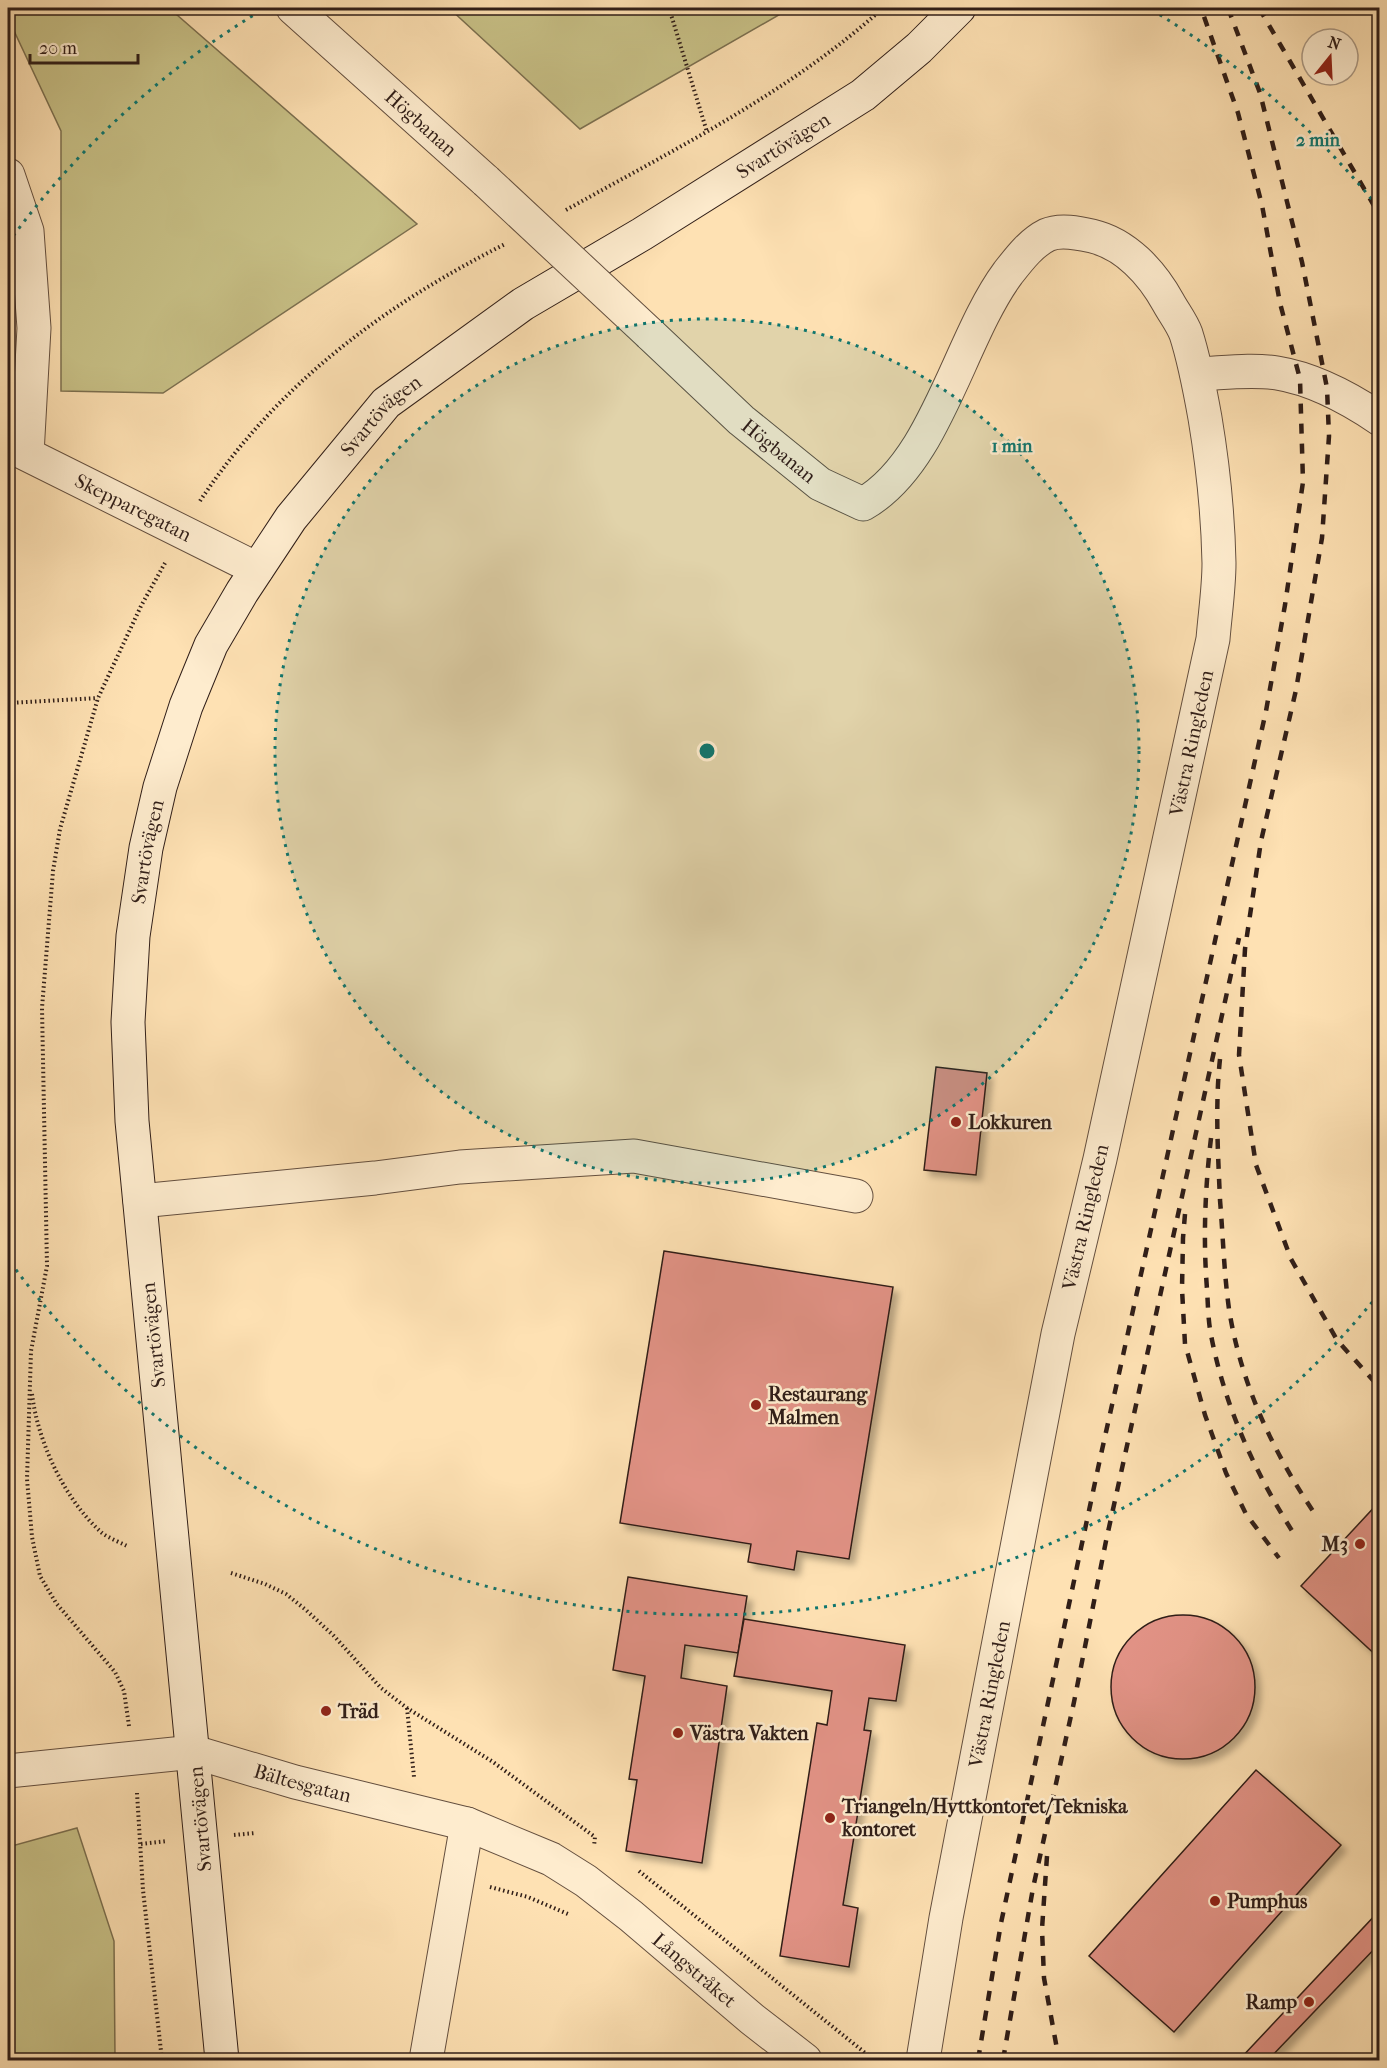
<svg xmlns="http://www.w3.org/2000/svg" width="1387" height="2068" viewBox="0 0 1387 2068" font-family="'IM FELL French Canon',serif">
	<style>
		.green { fill: #c8c187; stroke: #7c7050; stroke-width: 1.5 }
		.building { fill: #e19285; stroke: #301e18; stroke-width: 1.5; filter: url(#shadow) }
		.lines { fill: none; stroke-linecap: round; stroke-linejoin: round }
		.minor-casing { stroke: #644f3f; stroke-width: 35 }
		.secondary-casing { stroke: #301e18; stroke-width: 35 }
		.path { stroke: #301e18; stroke-width: 4; stroke-dasharray: 1.5 3; stroke-linecap: butt }
		.minor { stroke: #feecce; stroke-width: 33 }
		.secondary { stroke: #feecce; stroke-width: 33 }
		.rail { stroke: #301e18; stroke-width: 4.5; stroke-dasharray: 10 10; stroke-linecap: butt }
		.minor-bridge-casing { stroke: #644f3f; stroke-width: 35; stroke-linecap: butt }
		.minor-bridge { stroke: #feecce; stroke-width: 33 }
		.ring { fill: none; stroke: #0f766e; stroke-width: 3; stroke-dasharray: 3 6 }
		.poi-dot { fill: #8f2418; stroke: #feecce; stroke-width: 2 }
		.labels { text-anchor: middle; stroke-width: 5; stroke-linejoin: round; paint-order: stroke }
		.street-label { font-size: 20px; fill: #301e18; stroke: #feecce }
		.poi-label { font-size: 20px; font-weight: bold; fill: #301e18; stroke: #feecce; text-anchor: start }
		.centre { fill: #0f766e; stroke: #feecce; stroke-width: 3 }
		.ring-label { font-size: 18px; text-anchor: middle; font-weight: bold; fill: #0f766e; stroke: #feecce; stroke-width: 5; stroke-linejoin: round; paint-order: stroke }
	</style>
	<defs>
		<filter id="shadow"><feDropShadow dx="5.5" dy="5.5" stdDeviation="3" flood-color="#0004"/></filter>
	</defs>
	<rect width="100%" height="100%" fill="#fee1b3"/>
	<filter id="stains"><feTurbulence type="fractalNoise" baseFrequency=".00333" numOctaves="4"/><feColorMatrix values="0 0 0 0 .2 0 0 0 0 .09 0 0 0 0 .02 0 0 0 .5 -.17"/></filter>
	<radialGradient id="worn" r=".72"><stop offset=".6" stop-color="#630" stop-opacity="0"/><stop offset="1" stop-color="#630" stop-opacity=".3"/></radialGradient>
	<g class="green">
		<path d="M 8,8 L 169,8 L 417,224 L 163,393 L 61,391 L 61,131 L 8,18 Z"/>
		<path d="M 449,8 L 791,8 L 580,129 Z"/>
		<path d="M 77,1828 L 114,1941 L 115,2057 L 85,2060 L 8,2060 L 8,1847 Z"/>
	</g>
	<g class="building">
		<path d="M 936,1067 L 987,1073 L 976,1175 L 924,1170 Z"/>
		<path d="M 664,1251 L 893,1287 L 849,1559 L 797,1551 L 794,1570 L 748,1562 L 751,1544 L 620,1523 Z"/>
		<path d="M 1380,1501 L 1380,1659 L 1301,1586 Z"/>
		<path d="M 628,1577 L 747,1596 L 738,1653 L 685,1645 L 681,1678 L 727,1686 L 702,1863 L 626,1851 L 637,1780 L 629,1779 L 645,1676 L 613,1670 Z"/>
		<circle cx="1183" cy="1687" r="72"/>
		<path d="M 744,1619 L 905,1645 L 896,1701 L 869,1698 L 864,1730 L 871,1731 L 843,1905 L 858,1908 L 849,1967 L 780,1956 L 817,1723 L 827,1725 L 832,1691 L 734,1676 Z"/>
		<path d="M 1256,1770 L 1341,1845 L 1174,2032 L 1089,1956 Z"/>
		<path d="M 1380,1910 L 1380,1943 L 1268,2060 L 1239,2060 Z"/>
	</g>
	<g class="lines">
		<defs>
			<g id="minor">
				<path id="s1" d="M 293,8 L 486,181"/>
				<path d="M 8,175 L 27,231 L 34,328 L 27,454"/>
				<path id="s2" d="M 650,334 L 741,420 L 820,484 L 863,504 C 936,463 959,339 1008,273 C 1019,259 1031,243 1047,235 C 1060,229 1079,233 1092,236 C 1126,244 1152,273 1168,302 C 1174,313 1182,323 1186,334 C 1195,362 1200,390 1205,418 C 1213,466 1218,515 1219,563 C 1219,588 1215,614 1213,639 L 1100,1159 L 1058,1334 L 946,1918 L 923,2060"/>
				<path d="M 1197,374 C 1223,373 1251,369 1277,373 C 1314,379 1349,398 1380,419"/>
				<path id="s3" d="M 8,445 L 257,569"/>
				<path d="M 140,1201 L 375,1178 L 460,1167 L 634,1156 L 856,1196"/>
				<path id="s4" d="M 8,1771 L 194,1752 L 295,1782 L 467,1824 L 551,1859 L 586,1881 L 631,1916 L 752,2019 L 805,2060"/>
				<path d="M 426,2060 L 467,1824"/>
			</g>
			<g id="secondary">
				<path id="s5" d="M 222,2060 L 132,1121 L 128,1022 L 133,936 L 146,848 L 160,787 L 186,706 L 211,645 L 242,592 L 291,518 L 386,403 L 523,304 L 642,234 L 863,95 L 919,48 L 959,8"/>
			</g>
		</defs>
		<use href="#minor" class="minor-casing"/>
		<use href="#secondary" class="secondary-casing"/>
		<g class="path">
			<path d="M 669,8 L 707,132"/>
			<path d="M 566,210 C 675,149 790,92 883,8"/>
			<path d="M 200,501 C 277,385 381,307 505,244"/>
			<path d="M 8,703 L 98,698"/>
			<path d="M 32,1394 C 38,1443 65,1500 102,1533 C 109,1538 119,1542 127,1546"/>
			<path d="M 231,1573 L 265,1584 L 286,1594 L 306,1610 L 334,1636 L 381,1688 L 407,1708 L 493,1762 L 595,1837 L 594,1846"/>
			<path d="M 407,1708 L 414,1777"/>
			<path d="M 129,1726 L 124,1691 L 115,1672 L 56,1603 L 40,1576 L 32,1537 L 27,1479 L 31,1351 L 47,1266 L 42,1008 L 53,871 L 60,829 L 98,698 L 141,606 L 165,563"/>
			<path d="M 137,1793 L 143,1890 L 162,2060"/>
			<path d="M 234,1835 L 255,1833"/>
			<path d="M 141,1844 L 167,1841"/>
			<path d="M 639,1871 L 874,2060"/>
			<path d="M 490,1887 L 528,1897 L 568,1914"/>
		</g>
		<use href="#minor" class="minor"/>
		<use href="#secondary" class="secondary"/>
		<g class="rail">
			<path d="M 1228,8 L 1260,93 L 1302,262 L 1327,388 L 1329,436 L 1322,538 L 1296,690 L 1261,841 L 1245,949 L 1239,1055 L 1256,1165 L 1291,1259 L 1337,1340 L 1380,1388"/>
			<path d="M 1259,8 L 1380,216"/>
			<path d="M 1220,1059 C 1215,1106 1218,1153 1220,1200 C 1223,1236 1224,1273 1229,1309 C 1241,1385 1274,1454 1317,1517"/>
			<path d="M 1211,1138 C 1205,1189 1203,1239 1207,1289 C 1208,1304 1208,1320 1211,1335 C 1225,1408 1256,1475 1296,1537"/>
			<path d="M 1185,1214 L 1183,1238 L 1182,1289 L 1185,1344 L 1205,1415 L 1226,1473 L 1246,1514 L 1279,1558"/>
			<path d="M 1047,1856 L 1042,1929 L 1044,1978 L 1059,2060"/>
			<path d="M 978,2060 L 1001,1923 L 1100,1459 L 1266,711 L 1285,605 L 1303,482 L 1300,379 L 1280,303 L 1262,205 L 1238,113 L 1201,8"/>
			<path d="M 1003,2060 L 1033,1888 L 1074,1702 L 1106,1541 L 1239,938"/>
		</g>
		<defs>
			<path id="minor-bridge" d="M 486,181 L 650,334"/>
		</defs>
		<use href="#minor-bridge" class="minor-bridge-casing"/>
		<use href="#minor-bridge" class="minor-bridge"/>
	</g>
	<circle cx="707" cy="751" r="432" fill="#0f766e" fill-opacity=".12"/>
	<g class="ring">
		<circle cx="707" cy="751" r="432"/>
		<path d="M1378 1295A864 864 0 0 1 8 1259M8 243A864 864 0 0 1 262 10M1152 10A864 864 0 0 1 1378 207"/>
	</g>
	<g class="poi-dot">
		<circle cx="956" cy="1122" r="6"/>
		<circle cx="756" cy="1405" r="6"/>
		<circle cx="1360" cy="1544" r="6"/>
		<circle cx="326" cy="1711" r="6"/>
		<circle cx="678" cy="1733" r="6"/>
		<circle cx="830" cy="1818" r="6"/>
		<circle cx="1215" cy="1901" r="6"/>
		<circle cx="1309" cy="2002" r="6"/>
	</g>
	<g class="labels">
		<g class="street-label">
			<text dy="7" stroke="none"><textPath href="#s1" startOffset="172">Högbanan</textPath></text>
			<text dy="7" stroke="none"><textPath href="#s5" startOffset="2204">Svartövägen</textPath></text>
			<text dy="7" stroke="none"><textPath href="#s5" startOffset="1718">Svartövägen</textPath></text>
			<text dy="7" stroke="none"><textPath href="#s2" startOffset="174">Högbanan</textPath></text>
			<text dy="7" stroke="none"><textPath href="#s3" startOffset="140">Skepparegatan</textPath></text>
			<text transform="translate(1191 743) rotate(-78)" y="7">Västra Ringleden</text>
			<text dy="7" stroke="none"><textPath href="#s5" startOffset="1214">Svartövägen</textPath></text>
			<text transform="translate(1085 1217) rotate(-77)" y="7">Västra Ringleden</text>
			<text transform="translate(153 1335) rotate(-96)" y="7">Svartövägen</text>
			<text transform="translate(989 1694) rotate(-79)" y="7">Västra Ringleden</text>
			<text dy="7" stroke="none"><textPath href="#s4" startOffset="300">Bältesgatan</textPath></text>
			<text transform="translate(200 1819) rotate(-95)" y="7">Svartövägen</text>
			<text dy="7" stroke="none"><textPath href="#s4" startOffset="742">Långstråket</textPath></text>
		</g>
		<g class="poi-label">
			<text x="968" y="1129">Lokkuren</text>
			<text x="768" y="1401">Restaurang<tspan x="768" dy="23">Malmen</tspan></text>
			<text x="1348" y="1551" text-anchor="end">M3</text>
			<text x="338" y="1718">Träd</text>
			<text x="690" y="1740">Västra Vakten</text>
			<text x="842" y="1813">Triangeln/Hyttkontoret/Tekniska<tspan x="842" dy="23">kontoret</tspan></text>
			<text x="1227" y="1908">Pumphus</text>
			<text x="1297" y="2009" text-anchor="end">Ramp</text>
		</g>
	</g>
	<circle cx="707" cy="751" r="9" class="centre"/>
	<g class="ring-label">
		<text x="1318" y="146">2 min</text>
		<text x="1012" y="452">1 min</text>
	</g>
	<rect width="1387" height="2068" fill="none" stroke="#fee1b3" stroke-width="30"/>
	<rect x="9" y="9" width="1369" height="2050" fill="none" stroke="#301e18" stroke-width="3"/>
	<rect x="15" y="15" width="1357" height="2038" fill="none" stroke="#301e18" stroke-width="1.5"/>
	<g transform="translate(1330 57) rotate(18)"><circle r="28" fill="#feecce" stroke="#ac9a85" stroke-width="1.5"/>
	<path d="M0-4.5L10 22L0 15L-10 22Z" fill="#8f2418"/>
	<text y="-9" font-size="16" font-weight="bold" text-anchor="middle" fill="#301e18">N</text>
	</g>
	<path d="M30 54v9h108v-9" fill="none" stroke="#301e18" stroke-width="3"/>
	<text x="39" y="54" font-size="18" fill="#301e18" stroke="#feecce" stroke-width="4.5" paint-order="stroke">20 m</text>
	<rect width="100%" height="100%" filter="url(#stains)"/>
	<rect width="100%" height="100%" fill="url(#worn)"/>
</svg>
